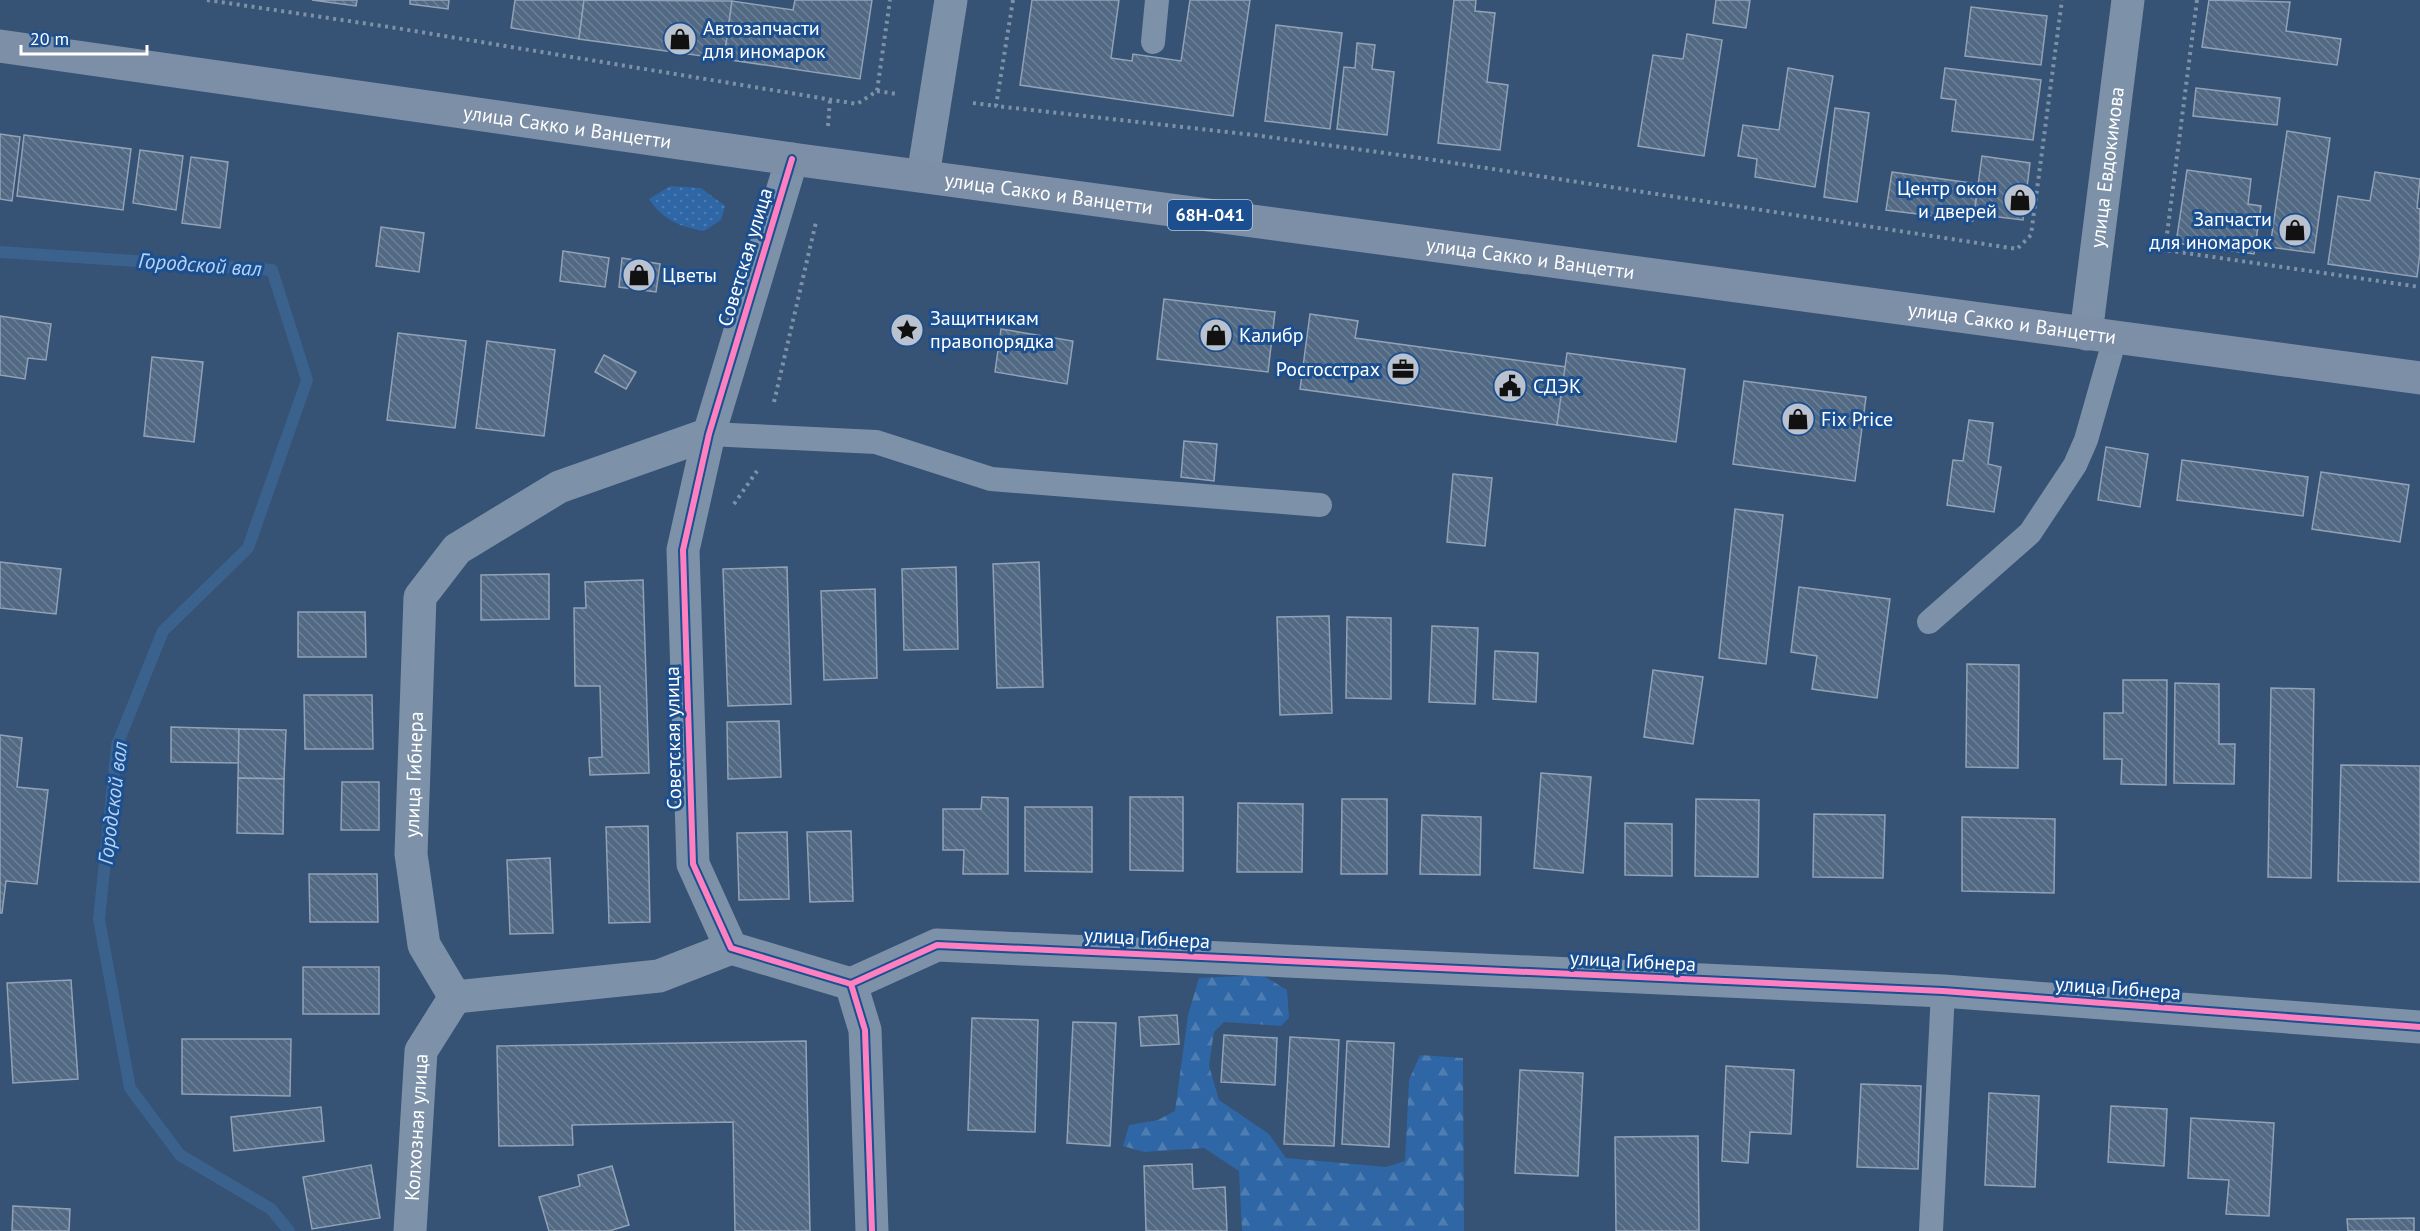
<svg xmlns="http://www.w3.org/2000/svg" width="2420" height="1231" viewBox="0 0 2420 1231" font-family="'PT Sans',sans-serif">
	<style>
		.grass { fill: url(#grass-dots) }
		.forest { fill: url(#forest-firs) }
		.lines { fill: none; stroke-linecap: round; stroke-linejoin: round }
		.stream { stroke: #3b618d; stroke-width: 12 }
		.building { fill: url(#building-back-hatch); stroke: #92a2b6; stroke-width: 1.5 }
		.path { stroke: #7d92a8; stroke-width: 4; stroke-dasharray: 3 4.5; stroke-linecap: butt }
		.service { stroke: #7d92a8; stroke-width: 24 }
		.minor { stroke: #7d92a8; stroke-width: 33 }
		.primary { stroke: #7d8ea7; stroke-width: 33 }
		.cycleway-casing { stroke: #1b4f8f; stroke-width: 10 }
		.cycleway { stroke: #ff80c0; stroke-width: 6 }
		.labels { text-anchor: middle; stroke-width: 6; stroke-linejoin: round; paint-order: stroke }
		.shield { fill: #1b4f8f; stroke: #bbcadd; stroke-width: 1.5 }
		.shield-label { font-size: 18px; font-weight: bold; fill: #fff }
		.poi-label { font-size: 20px; fill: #fff; stroke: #1b4f8f; text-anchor: start }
		.street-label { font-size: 20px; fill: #fff; stroke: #1b4f8f }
		.water-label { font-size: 21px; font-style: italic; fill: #b5d3f5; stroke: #1b4f8f }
	</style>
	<defs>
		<pattern id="grass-dots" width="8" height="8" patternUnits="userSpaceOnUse" patternTransform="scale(1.5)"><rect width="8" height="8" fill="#2f66a5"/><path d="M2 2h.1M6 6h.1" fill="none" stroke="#4e7db2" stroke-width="1.8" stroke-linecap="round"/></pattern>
		<pattern id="forest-firs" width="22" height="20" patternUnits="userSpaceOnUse" patternTransform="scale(1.5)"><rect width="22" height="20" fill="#2f66a5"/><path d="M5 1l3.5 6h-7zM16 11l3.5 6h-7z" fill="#4e7db2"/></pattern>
		<pattern id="building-back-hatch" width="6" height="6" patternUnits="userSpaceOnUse" patternTransform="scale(1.5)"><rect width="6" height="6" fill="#526984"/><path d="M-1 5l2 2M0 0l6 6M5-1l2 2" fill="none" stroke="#6c8096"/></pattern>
	</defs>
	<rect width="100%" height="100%" fill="#365274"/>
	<path class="grass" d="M 670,186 L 701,188 L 725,206 L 721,220 L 704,231 C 680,227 663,220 649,199 Z"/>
	<path class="forest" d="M 1262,975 L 1287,990 L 1289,1018 L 1281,1026 L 1224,1022 L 1214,1032 L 1209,1066 L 1219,1100 L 1269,1134 L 1286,1158 L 1386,1167 L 1405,1161 L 1409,1080 L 1420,1055 L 1463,1058 L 1464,1231 L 1242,1231 L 1239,1171 L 1204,1148 L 1144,1152 L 1123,1146 L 1129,1125 L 1158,1120 L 1175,1111 L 1188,1015 L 1199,978 Z"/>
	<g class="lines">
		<path class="stream" d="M 0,252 L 272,270 L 307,380 L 248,548 L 163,631 L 117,745 L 99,919 L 130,1088 L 180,1155 L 271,1209 L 289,1231"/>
	</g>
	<g class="building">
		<path d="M 312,0 L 357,0 L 356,6 Z"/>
		<path d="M 410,0 L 449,0 L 448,9 L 410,4 Z"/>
		<path d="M 515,0 L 584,0 L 579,39 L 511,28 Z"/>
		<path d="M 584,0 L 732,1 L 724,59 L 579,39 Z"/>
		<path d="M 795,0 L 872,0 L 860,79 L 724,59 L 732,1 L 793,10 Z"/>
		<path d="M 1032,0 L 1119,0 L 1111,58 L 1132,61 L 1133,54 L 1181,61 L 1190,0 L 1250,0 L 1233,116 L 1020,85 Z"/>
		<path d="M 1454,0 L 1476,0 L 1475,11 L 1495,13 L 1487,82 L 1508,85 L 1500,150 L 1438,143 Z"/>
		<path d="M 1716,0 L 1750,0 L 1746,28 L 1713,23 Z"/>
		<path d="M 2209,0 L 2290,2 L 2286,31 L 2341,39 L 2337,65 L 2202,47 Z"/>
		<path d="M 1971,7 L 2047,16 L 2041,65 L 1965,56 Z"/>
		<path d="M 1276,25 L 1342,33 L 1330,129 L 1265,121 Z"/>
		<path d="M 1687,34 L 1722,40 L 1704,156 L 1638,146 L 1653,55 L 1683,59 Z"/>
		<path d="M 1357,43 L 1375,45 L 1372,69 L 1394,72 L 1387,135 L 1337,129 L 1344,67 L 1355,68 Z"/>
		<path d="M 1788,68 L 1833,76 L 1815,187 L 1755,177 L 1757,159 L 1738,156 L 1743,125 L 1779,130 Z"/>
		<path d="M 1945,68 L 2041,80 L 2033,140 L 1952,131 L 1956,100 L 1941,98 Z"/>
		<path d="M 2196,88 L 2280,98 L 2277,125 L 2193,116 Z"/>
		<path d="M 1835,108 L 1869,113 L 1857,202 L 1824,197 Z"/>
		<path d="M 2287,131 L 2330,138 L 2314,253 L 2270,247 Z"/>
		<path d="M 0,134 L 20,137 L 12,201 L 0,199 Z"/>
		<path d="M 24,135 L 131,149 L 123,210 L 17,196 Z"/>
		<path d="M 140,150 L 183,156 L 176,210 L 133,203 Z"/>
		<path d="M 1982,156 L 2030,163 L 2023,220 L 1974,214 Z"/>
		<path d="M 191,157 L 228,162 L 220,228 L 182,223 Z"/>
		<path d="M 2187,170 L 2251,179 L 2248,204 L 2261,206 L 2254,254 L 2176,243 Z"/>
		<path d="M 1892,172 L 1978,184 L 1973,221 L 1886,210 Z"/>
		<path d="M 2375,172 L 2420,179 L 2417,208 L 2420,209 L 2420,253 L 2417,277 L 2328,264 L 2338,196 L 2370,201 Z"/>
		<path d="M 381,227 L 424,233 L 419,272 L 376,266 Z"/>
		<path d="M 563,251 L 609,258 L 605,287 L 560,281 Z"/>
		<path d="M 622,258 L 660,264 L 656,292 L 619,287 Z"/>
		<path d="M 1164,299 L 1275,312 L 1268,372 L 1157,359 Z"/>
		<path d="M 1310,314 L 1358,321 L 1355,338 L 1566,367 L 1557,425 L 1300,389 Z"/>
		<path d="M 0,316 L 51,324 L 46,360 L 28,358 L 25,379 L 0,375 Z"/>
		<path d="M 1001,329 L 1073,341 L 1067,384 L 995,372 Z"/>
		<path d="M 398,333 L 466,341 L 455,428 L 387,420 Z"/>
		<path d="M 487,341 L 555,350 L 544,436 L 476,428 Z"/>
		<path d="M 1567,353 L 1685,369 L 1676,442 L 1557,425 Z"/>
		<path d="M 604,355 L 636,372 L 626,389 L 595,372 Z"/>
		<path d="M 152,357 L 203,362 L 194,442 L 144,436 Z"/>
		<path d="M 1744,381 L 1866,397 L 1855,481 L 1733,464 Z"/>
		<path d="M 1969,420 L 1993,423 L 1988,464 L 2001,467 L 1994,512 L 1947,505 L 1953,460 L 1963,461 Z"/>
		<path d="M 1184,441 L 1217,444 L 1214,481 L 1181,477 Z"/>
		<path d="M 2106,447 L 2148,454 L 2140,507 L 2098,500 Z"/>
		<path d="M 2182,460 L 2308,477 L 2303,516 L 2177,500 Z"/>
		<path d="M 2321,472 L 2409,485 L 2400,542 L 2312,529 Z"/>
		<path d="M 1453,474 L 1492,478 L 1485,546 L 1447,542 Z"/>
		<path d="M 1735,509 L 1783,515 L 1766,664 L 1719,658 Z"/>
		<path d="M 0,562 L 61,569 L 56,614 L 0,608 Z"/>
		<path d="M 1039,562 L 1043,687 L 997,688 L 993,564 Z"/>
		<path d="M 787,567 L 791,704 L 728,706 L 723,569 Z"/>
		<path d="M 956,567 L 958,649 L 904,650 L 902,569 Z"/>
		<path d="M 549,574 L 549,619 L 481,620 L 481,575 Z"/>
		<path d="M 643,580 L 649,773 L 590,775 L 589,758 L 602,757 L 600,686 L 575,686 L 574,608 L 586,608 L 585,582 Z"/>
		<path d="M 1799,587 L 1890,599 L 1877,698 L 1812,689 L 1817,656 L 1791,652 Z"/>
		<path d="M 875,589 L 877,678 L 824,680 L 821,591 Z"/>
		<path d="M 298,612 L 365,612 L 366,657 L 298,657 Z"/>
		<path d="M 1329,616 L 1332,713 L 1280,715 L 1277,617 Z"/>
		<path d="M 1347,617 L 1391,618 L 1391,699 L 1346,698 Z"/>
		<path d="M 1432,626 L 1478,628 L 1475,704 L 1429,702 Z"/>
		<path d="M 1495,651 L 1538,653 L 1536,702 L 1493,699 Z"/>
		<path d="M 1967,664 L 2019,665 L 2018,768 L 1966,767 Z"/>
		<path d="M 1653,670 L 1703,677 L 1693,744 L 1644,737 Z"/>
		<path d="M 2123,680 L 2167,680 L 2166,785 L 2121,784 L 2122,759 L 2104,759 L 2104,713 L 2123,713 Z"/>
		<path d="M 2175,683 L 2219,684 L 2219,744 L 2235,744 L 2234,784 L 2174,783 Z"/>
		<path d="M 2271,688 L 2314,689 L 2311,878 L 2268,877 Z"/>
		<path d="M 304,695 L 372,695 L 373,749 L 305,749 Z"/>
		<path d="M 779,721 L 781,777 L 728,779 L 727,722 Z"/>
		<path d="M 171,727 L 239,729 L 239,763 L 171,762 Z"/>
		<path d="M 239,729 L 286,730 L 284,779 L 238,778 Z"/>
		<path d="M 0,735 L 22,738 L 17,787 L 48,790 L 37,884 L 6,881 L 2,913 L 0,913 Z"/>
		<path d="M 2341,765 L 2420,766 L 2420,882 L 2338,881 Z"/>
		<path d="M 1541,773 L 1591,777 L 1583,873 L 1534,868 Z"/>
		<path d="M 238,778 L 284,779 L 283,834 L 237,833 Z"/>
		<path d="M 342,782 L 379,782 L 379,830 L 341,830 Z"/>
		<path d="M 982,797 L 1008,798 L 1008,874 L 963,874 L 964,850 L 943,850 L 943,809 L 981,809 Z"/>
		<path d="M 1130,797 L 1183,797 L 1183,871 L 1130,870 Z"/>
		<path d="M 1342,799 L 1387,799 L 1387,874 L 1341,874 Z"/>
		<path d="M 1696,799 L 1759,800 L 1758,877 L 1695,876 Z"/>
		<path d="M 1238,803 L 1303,804 L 1302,872 L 1237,872 Z"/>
		<path d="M 1025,807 L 1092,807 L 1092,872 L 1025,871 Z"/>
		<path d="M 1814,814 L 1885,815 L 1883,878 L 1813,877 Z"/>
		<path d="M 1422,815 L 1481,817 L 1480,875 L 1420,874 Z"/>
		<path d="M 1962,817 L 2055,819 L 2054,893 L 1962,891 Z"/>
		<path d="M 1625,823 L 1672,824 L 1672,876 L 1625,875 Z"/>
		<path d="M 648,826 L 650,922 L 609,923 L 606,827 Z"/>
		<path d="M 851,831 L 853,901 L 810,902 L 807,832 Z"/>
		<path d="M 787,832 L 789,899 L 739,900 L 737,833 Z"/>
		<path d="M 550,858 L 553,933 L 510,934 L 507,860 Z"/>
		<path d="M 309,874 L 377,874 L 378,922 L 310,922 Z"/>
		<rect x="303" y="967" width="76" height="47"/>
		<path d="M 71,980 L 78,1079 L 13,1083 L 7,983 Z"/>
		<path d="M 1177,1015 L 1179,1044 L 1141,1046 L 1139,1017 Z"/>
		<path d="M 972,1018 L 1038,1020 L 1035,1132 L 968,1130 Z"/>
		<path d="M 1073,1022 L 1116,1023 L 1110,1146 L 1067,1143 Z"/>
		<path d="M 1224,1035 L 1277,1038 L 1275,1085 L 1221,1082 Z"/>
		<path d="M 1290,1037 L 1339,1040 L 1334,1146 L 1284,1144 Z"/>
		<path d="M 182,1039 L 291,1039 L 290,1096 L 182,1094 Z"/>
		<path d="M 806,1041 L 810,1231 L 735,1231 L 733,1122 L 572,1125 L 573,1145 L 499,1146 L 497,1046 Z"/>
		<path d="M 1347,1041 L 1394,1043 L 1389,1147 L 1342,1144 Z"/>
		<path d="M 1726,1066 L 1794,1070 L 1791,1134 L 1750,1132 L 1748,1163 L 1722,1161 Z"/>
		<path d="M 1520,1070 L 1583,1073 L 1578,1176 L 1515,1173 Z"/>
		<path d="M 1861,1084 L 1921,1086 L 1918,1169 L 1857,1167 Z"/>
		<path d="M 1989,1093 L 2039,1096 L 2035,1187 L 1985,1185 Z"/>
		<path d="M 2111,1106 L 2167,1109 L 2164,1166 L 2108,1162 Z"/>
		<path d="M 321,1107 L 324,1141 L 234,1151 L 231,1117 Z"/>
		<path d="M 2191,1118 L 2274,1123 L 2269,1216 L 2226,1214 L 2229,1180 L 2188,1178 Z"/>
		<path d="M 1698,1136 L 1699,1231 L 1616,1231 L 1615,1137 Z"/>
		<path d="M 1192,1164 L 1193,1189 L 1225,1187 L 1227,1231 L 1146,1231 L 1144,1166 Z"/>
		<path d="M 371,1165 L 380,1218 L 312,1229 L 303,1177 Z"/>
		<path d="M 612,1166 L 629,1225 L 609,1231 L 549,1231 L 539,1197 L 580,1186 L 578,1175 Z"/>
		<path d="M 13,1206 L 70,1209 L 69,1231 L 12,1231 Z"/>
		<path d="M 2414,1218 L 2414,1231 L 2348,1231 L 2347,1219 Z"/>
	</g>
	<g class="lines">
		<g class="path">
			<path d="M 207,0 L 396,28 L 857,104 L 877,91 L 890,0"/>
			<path d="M 1013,0 L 996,106 L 1254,135 L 1414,157 L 2017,249 L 2031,235 L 2062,0"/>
			<path d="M 2197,0 L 2165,250 L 2420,287"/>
			<path d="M 877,91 L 897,94"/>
			<path d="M 973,103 L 996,106"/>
			<path d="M 828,126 L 830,100"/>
			<path d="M 774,402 L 816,222"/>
			<path d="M 734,504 L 757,471"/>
		</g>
		<g class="service">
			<path d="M 1153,42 L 1157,0"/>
			<path d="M 709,434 L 876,442 L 991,479 L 1320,505"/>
			<path d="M 1929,622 L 2030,533 L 2075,465 L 2086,440 L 2115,338"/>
			<path d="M 1931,1231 L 1943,991"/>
		</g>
		<g class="minor">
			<path d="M 792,159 L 709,434 L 683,550 L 693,864 L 731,948 L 851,984 L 865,1030 L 872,1231"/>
			<path d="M 923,176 L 951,0"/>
			<path id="s1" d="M 2086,334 L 2128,0"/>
			<path d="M 851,984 L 937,945 L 1943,991 L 2420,1027"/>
			<path id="s2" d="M 455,997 L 424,945 L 411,854 L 420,597 L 457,549 L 559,487 L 709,434"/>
			<path d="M 455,997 L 659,976 L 731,948"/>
			<path id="s3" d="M 410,1231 L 421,1051 L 455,997"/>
		</g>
		<path class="primary" id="s4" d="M 0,46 L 792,159 L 2420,378"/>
		<defs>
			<g id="cycleway">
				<path d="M 792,159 L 709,434 L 683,550 L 693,864 L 731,948 L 851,984 L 865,1030 L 872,1231"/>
				<path d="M 851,984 L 937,945 L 1943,991 L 2420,1027"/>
			</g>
		</defs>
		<use href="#cycleway" class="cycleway-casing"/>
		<use href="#cycleway" class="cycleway"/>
	</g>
	<defs>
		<symbol id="shop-disc" viewBox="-11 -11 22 22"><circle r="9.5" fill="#b9c2ce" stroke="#1b4f8f"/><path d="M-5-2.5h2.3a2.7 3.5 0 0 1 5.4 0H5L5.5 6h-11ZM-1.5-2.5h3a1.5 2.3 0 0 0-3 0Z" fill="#111"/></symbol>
		<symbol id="sight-disc" viewBox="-11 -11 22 22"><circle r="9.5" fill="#b9c2ce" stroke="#1b4f8f"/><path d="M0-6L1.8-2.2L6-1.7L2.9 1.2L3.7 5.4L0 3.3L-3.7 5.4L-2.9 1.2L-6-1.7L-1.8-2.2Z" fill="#111"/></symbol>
		<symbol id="office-disc" viewBox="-11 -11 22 22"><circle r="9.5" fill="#b9c2ce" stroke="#1b4f8f"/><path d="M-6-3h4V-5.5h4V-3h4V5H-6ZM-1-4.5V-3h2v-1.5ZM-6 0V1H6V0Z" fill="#111"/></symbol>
		<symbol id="civic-disc" viewBox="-11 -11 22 22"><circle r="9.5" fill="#b9c2ce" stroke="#1b4f8f"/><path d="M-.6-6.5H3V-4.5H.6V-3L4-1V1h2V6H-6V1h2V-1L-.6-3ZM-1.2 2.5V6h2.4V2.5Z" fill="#111"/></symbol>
	</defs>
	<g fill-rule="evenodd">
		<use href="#shop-disc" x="661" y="20" width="38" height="38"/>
		<use href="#shop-disc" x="2001" y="181" width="38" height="38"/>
		<use href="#shop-disc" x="2276" y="211" width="38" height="38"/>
		<use href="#shop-disc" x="620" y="256" width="38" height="38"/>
		<use href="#sight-disc" x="888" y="311" width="38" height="38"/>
		<use href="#shop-disc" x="1197" y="316" width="38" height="38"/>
		<use href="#office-disc" x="1384" y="350" width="38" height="38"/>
		<use href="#civic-disc" x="1491" y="367" width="38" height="38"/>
		<use href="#shop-disc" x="1779" y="400" width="38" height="38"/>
	</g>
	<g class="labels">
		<rect class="shield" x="1168" y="200" width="84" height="30" rx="4.5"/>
		<g class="shield-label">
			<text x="1210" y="221">68Н-041</text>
		</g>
		<g class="poi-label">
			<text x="703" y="35">Автозапчасти<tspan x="703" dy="23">для иномарок</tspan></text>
			<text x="1997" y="195" text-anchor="end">Центр окон<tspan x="1997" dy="23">и дверей</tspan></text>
			<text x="2272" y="226" text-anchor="end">Запчасти<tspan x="2272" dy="23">для иномарок</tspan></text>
			<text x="662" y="282">Цветы</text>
			<text x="930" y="325">Защитникам<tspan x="930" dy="23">правопорядка</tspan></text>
			<text x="1239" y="342">Калибр</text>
			<text x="1380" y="376" text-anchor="end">Росгосстрах</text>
			<text x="1533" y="393">СДЭК</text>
			<text x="1821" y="426">Fix Price</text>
		</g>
		<g class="street-label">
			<text dy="7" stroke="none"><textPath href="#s4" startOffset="573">улица Сакко и Ванцетти</textPath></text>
			<text dy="7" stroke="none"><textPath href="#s1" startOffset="168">улица Евдокимова</textPath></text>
			<text dy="7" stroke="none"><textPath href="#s4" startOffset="1059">улица Сакко и Ванцетти</textPath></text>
			<text transform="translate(745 257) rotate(-73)" y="7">Советская улица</text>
			<text dy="7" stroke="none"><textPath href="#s4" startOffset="1545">улица Сакко и Ванцетти</textPath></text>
			<text dy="7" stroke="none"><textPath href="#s4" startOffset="2031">улица Сакко и Ванцетти</textPath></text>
			<text transform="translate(673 738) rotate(-91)" y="7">Советская улица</text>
			<text dy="7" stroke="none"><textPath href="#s2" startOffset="232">улица Гибнера</textPath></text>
			<text transform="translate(1147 938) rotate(3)" y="7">улица Гибнера</text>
			<text transform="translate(1633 961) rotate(3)" y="7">улица Гибнера</text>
			<text transform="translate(2118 988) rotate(4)" y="7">улица Гибнера</text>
			<text dy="7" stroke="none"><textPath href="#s3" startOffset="104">Колхозная улица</textPath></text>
		</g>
		<g class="water-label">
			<text transform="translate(200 265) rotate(4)" y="7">Городской вал</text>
			<text transform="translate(113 803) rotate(-83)" y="7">Городской вал</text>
		</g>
	</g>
	<path d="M21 45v9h126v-9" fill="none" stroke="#ffffff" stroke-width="3"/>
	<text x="30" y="45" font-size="18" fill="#ffffff" stroke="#1b4f8f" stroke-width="4.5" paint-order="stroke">20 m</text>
</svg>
